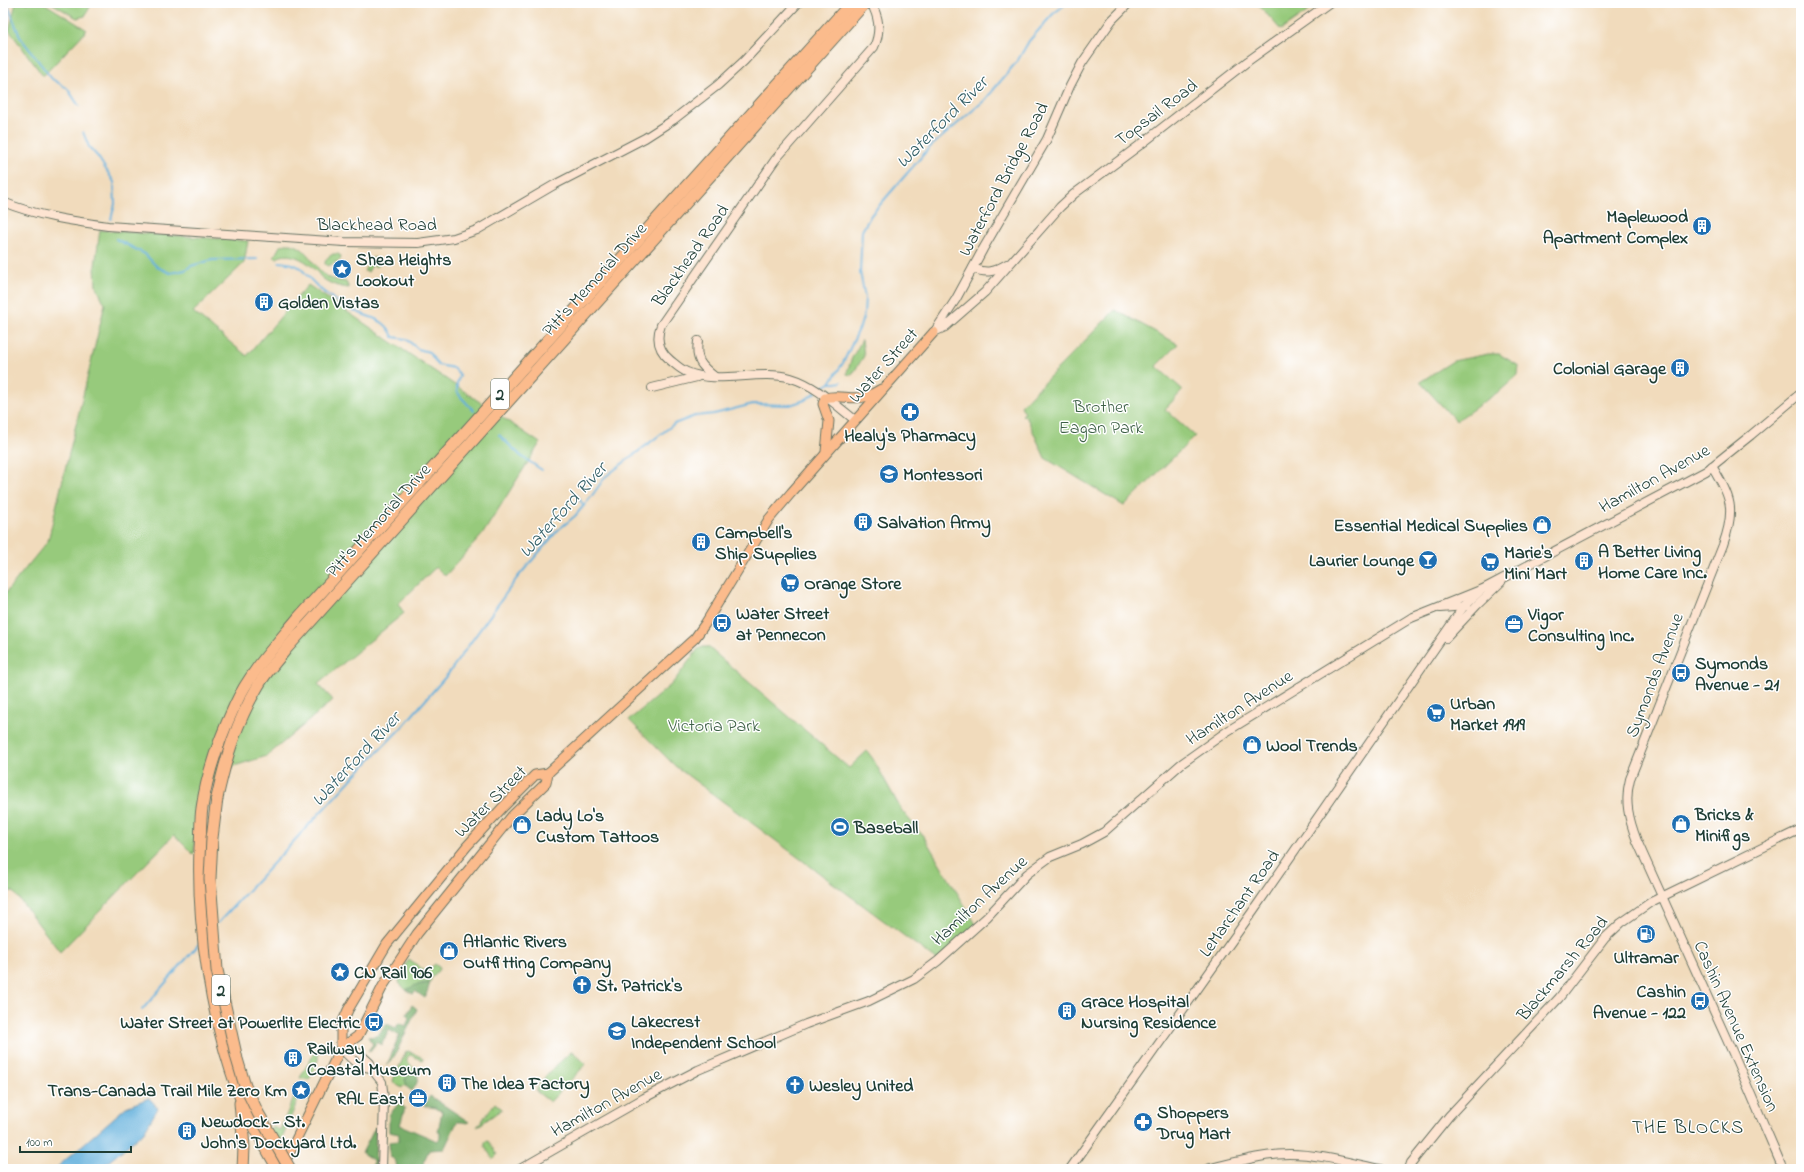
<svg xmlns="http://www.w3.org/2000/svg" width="1804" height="1172" viewBox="0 0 1804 1172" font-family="'Indie Flower',sans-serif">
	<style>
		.green { fill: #97ca7b; stroke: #5b8458 }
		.forest { fill: #79ae6b; stroke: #4c7650 }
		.water { fill: #61afdb; stroke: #407688 }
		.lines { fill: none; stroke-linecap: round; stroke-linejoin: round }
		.stream { stroke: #61afdb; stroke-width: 2 }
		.secondary-casing { stroke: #687464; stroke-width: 10 }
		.primary-casing { stroke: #687464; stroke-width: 11 }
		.highway-casing { stroke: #687464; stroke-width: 13 }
		.secondary { stroke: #fde4d1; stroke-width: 8 }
		.primary { stroke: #fbbb8c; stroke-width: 9 }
		.highway { stroke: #fbbb8c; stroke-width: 11 }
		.highway-bridge-casing { stroke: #687464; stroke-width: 13; stroke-linecap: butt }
		.highway-bridge { stroke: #fbbb8c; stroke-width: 11 }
		.labels { text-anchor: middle; stroke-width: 3; stroke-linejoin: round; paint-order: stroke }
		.shield { fill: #fff; stroke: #627771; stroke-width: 1 }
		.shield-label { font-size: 17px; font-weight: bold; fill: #1f3d34 }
		.street-label { font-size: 18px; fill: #1f3d34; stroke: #fff }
		.poi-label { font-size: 18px; font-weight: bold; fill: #1f3d34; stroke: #fff; text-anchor: start }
		.park-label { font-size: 18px; fill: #3d6046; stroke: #fff }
		.water-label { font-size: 19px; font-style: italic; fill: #335f66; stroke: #fff }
		.neighbourhood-label { font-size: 19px; letter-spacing: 1px; fill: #1f3d34; stroke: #fff }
	</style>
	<rect width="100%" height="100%" fill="#fff"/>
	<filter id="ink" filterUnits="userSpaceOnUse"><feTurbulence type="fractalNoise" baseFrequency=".025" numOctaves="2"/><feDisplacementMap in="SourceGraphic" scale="8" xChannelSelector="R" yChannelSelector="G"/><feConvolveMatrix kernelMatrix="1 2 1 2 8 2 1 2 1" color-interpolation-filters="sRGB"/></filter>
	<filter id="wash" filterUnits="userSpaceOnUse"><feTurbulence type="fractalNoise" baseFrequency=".012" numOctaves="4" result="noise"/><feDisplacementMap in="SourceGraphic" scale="16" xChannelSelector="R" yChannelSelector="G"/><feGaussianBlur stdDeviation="0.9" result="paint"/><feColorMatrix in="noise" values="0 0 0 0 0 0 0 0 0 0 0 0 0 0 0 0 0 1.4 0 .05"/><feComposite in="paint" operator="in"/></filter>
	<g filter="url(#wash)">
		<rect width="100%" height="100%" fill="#f1dbbc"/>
		<g class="green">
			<path d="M 16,3 L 44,3 L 87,30 L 43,76 L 9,30 Z"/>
			<path d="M 51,3 L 92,3 L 85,16 L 77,18 Z"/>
			<path d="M 1257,3 L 1320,3 L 1281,30 Z"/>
			<path d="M 100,230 L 248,241 L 244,263 L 193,312 L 247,356 L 308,285 L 540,443 L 482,535 L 445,576 L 436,567 L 398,604 L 404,613 L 318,684 L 333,700 L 267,756 L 234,766 L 198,796 L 194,855 L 174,835 L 60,952 L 13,891 L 3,892 L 3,596 L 48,541 L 105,304 L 96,286 L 95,266 Z"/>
			<path d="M 286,244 C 308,243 311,267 328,277 C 333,280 340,281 346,282 L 349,288 C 339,287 330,284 322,278 C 319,276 319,273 316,271 C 308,261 289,250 277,258 L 274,257 L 280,246 Z"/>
			<path d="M 333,254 L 338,254 L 341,256 L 340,260 L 328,266 L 325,264 C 325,259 328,257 333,254 Z"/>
			<path d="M 372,258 L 376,258 L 381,261 L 377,267 L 372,265 L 368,272 L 364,271 Z"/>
			<path d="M 1115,310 L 1178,344 L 1156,366 L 1183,390 L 1165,409 L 1195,436 L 1124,506 L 1045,458 L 1027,418 L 1022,415 L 1025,413 L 1021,406 Z"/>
			<path d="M 862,340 L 864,356 L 852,375 L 847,374 L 847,372 L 852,358 Z"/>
			<path d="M 1488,354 L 1499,354 L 1519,366 L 1518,375 L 1501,390 L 1456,421 L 1420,382 L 1453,361 Z"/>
			<path d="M 703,647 L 708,647 L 849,768 L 867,751 L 873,759 L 902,811 L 924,837 L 977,926 L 938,961 L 675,766 L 629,720 L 672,684 L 698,649 Z"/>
			<path d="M 409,959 L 426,972 L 435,964 L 440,968 L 431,979 L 430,983 L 423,983 L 406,990 L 399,983 L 400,981 L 397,979 Z"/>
			<path d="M 318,1050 L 318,1060 L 309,1080 L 300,1078 L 315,1051 Z"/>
			<path d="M 408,1051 L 423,1058 L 422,1060 L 410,1055 L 407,1058 L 407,1062 L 416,1070 L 409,1075 L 405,1079 L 408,1088 L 404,1085 L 402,1088 L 394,1083 L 393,1080 L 406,1052 Z"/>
			<path d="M 572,1051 L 586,1064 L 550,1102 L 536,1091 C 542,1077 561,1061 572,1051 Z"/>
			<path d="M 296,1092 L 299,1097 L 283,1136 L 269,1162 L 272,1127 L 280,1130 Z"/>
			<path d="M 495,1103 L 502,1109 L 477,1127 Z"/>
			<path d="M 489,1141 L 497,1155 L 493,1159 L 485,1147 L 485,1142 Z"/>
		</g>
		<g class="forest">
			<path d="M 430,983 L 425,998 L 415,991 L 413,994 L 406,990 L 416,985 Z"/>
			<path d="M 412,1005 L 417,1009 L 395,1055 L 387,1066 L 399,1035 L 389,1030 L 381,1045 L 377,1042 L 369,1052 L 368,1051 L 373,1044 L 368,1037 L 377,1036 L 387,1024 L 396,1028 L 399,1023 L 406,1026 L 409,1018 L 407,1014 Z"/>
			<path d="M 416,1070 C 420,1078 417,1084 412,1091 L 408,1088 L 405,1080 L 409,1075 Z"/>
			<path d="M 430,1096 L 469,1122 L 467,1123 L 462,1122 L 457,1122 L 444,1149 L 429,1150 L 423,1163 L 424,1169 L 397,1169 L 396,1162 L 390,1156 L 389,1142 L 399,1141 L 399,1134 L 389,1132 L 389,1115 L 399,1103 L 405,1108 L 400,1125 L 437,1141 L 440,1138 L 440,1132 L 438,1132 L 442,1111 L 436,1109 L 436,1108 L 424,1106 Z"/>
			<path d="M 376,1126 L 375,1169 L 373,1169 L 373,1160 L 362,1153 Z"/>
		</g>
		<path class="water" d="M 149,1098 L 158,1108 L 144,1132 L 100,1169 L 55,1169 L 126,1107 Z"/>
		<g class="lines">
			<g class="stream">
				<path d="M 7,3 L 20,37 L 52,79 L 67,88 L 79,106"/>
				<path d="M 83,132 L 89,147 L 98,157 L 114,182 L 115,204 L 111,219"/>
				<path d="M 116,239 L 145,254 L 157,267 L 170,273 L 185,270 L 191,266 L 212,260 L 257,259"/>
				<path d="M 279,262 C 304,264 300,270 316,285 C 324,294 346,307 357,312 C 373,319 386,319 393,337 L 406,339 L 418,349 L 429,352 L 438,365 L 454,368 L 460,375 L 457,383 L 457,391 L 460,396 L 474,411"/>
				<path d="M 830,383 L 836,383 L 841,382"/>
				<path d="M 820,389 L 830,383 L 843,363 L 860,327 L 864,314 L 865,298 L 860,272 L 862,231 L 871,215 L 929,148 L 985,100 L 1018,60 L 1029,41 L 1053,14 L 1067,3"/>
				<path d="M 499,435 L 521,456 L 542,470"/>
				<path d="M 577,495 L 583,505"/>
				<path d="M 218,923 L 356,774 L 403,726 L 448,674 L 517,578 L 558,530 L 575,516 L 591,497 L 605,477 L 674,424 L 695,416 L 714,414 L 753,404 L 790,405 L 805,400 L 816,392"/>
				<path d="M 142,1010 L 199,944"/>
			</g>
		</g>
	</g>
	<g filter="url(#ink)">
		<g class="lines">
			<defs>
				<g id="secondary">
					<path d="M 3,202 C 37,216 72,221 108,226 L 344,242 L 418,243 L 454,238 L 477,230 L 554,185 L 645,138 L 673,120 L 718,85 L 744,61 L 798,3"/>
					<path d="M 973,268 C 986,274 994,272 1007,264"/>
					<path d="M 935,331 L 956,299 L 983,249 L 1047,139 L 1070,86 L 1082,63 L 1112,20 L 1129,3"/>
					<path d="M 934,332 L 945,327 L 985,292 L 1060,207 L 1074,194 L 1144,142 L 1248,61 L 1329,3"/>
					<path d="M 698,341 C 695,360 701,366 715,377"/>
					<path d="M 652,388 L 697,377"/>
					<path d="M 855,420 C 836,405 815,385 791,378 C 758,369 717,385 687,372 C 681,370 675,364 670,360 C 658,350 656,338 661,325 L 775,160 L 874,47 C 880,34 880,22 874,9"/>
					<path d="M 1712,466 C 1731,498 1736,508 1723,545 L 1630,779 C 1624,801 1629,820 1637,841 L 1737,1062 L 1783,1169"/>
					<path d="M 1440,608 L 1467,606"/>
					<path d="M 1446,638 L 1477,605 L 1501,582"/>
					<path d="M 341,1048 L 359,1053 L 370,1063 L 371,1068 L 382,1082 L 384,1099 L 382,1169"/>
					<path d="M 341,1048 C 350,1058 358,1067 371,1068"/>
					<path d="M 520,1169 L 644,1098 L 698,1070 L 806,1024 L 869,1001 L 914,979 L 938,961 L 987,917 L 1027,874 L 1050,857 L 1082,844 L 1104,832 L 1181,764 L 1226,732 L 1411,618 L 1483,589 L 1706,471 L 1751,435 L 1801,393"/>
					<path d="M 1070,1169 L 1255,908 L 1464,606 L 1479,592"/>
					<path d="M 1207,1169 C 1233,1163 1262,1154 1289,1154 C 1319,1154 1351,1163 1380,1169"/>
					<path d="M 1409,1169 L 1411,1163 L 1449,1116 L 1559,998 L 1605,938 L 1621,923 L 1651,902 L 1801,829"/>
				</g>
				<g id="primary">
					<path d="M 826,452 L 829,421 L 823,404 L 825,398 C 838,394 851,400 864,397 C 870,396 876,392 881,389"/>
					<path d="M 548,773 L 695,638 L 705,624 L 769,519 L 791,493 L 934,332"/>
					<path d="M 341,1048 L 341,1026 L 348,1010 L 387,944 L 467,846 L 504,806 L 535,775 L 548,773"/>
					<path d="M 283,1166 L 341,1048 L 358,1036 L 383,986 L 417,934 L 512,816 L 546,783 L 548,773"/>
				</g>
				<g id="highway">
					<path d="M 217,798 C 226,757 236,723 258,686 C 265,673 277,661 286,649 L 865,3"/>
					<path d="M 240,1103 L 244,1147 L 243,1169"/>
					<path d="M 278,1169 C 264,1144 248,1118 238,1091 C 211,1016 197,927 200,848 C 201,835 200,821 202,808 C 207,773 220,737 235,705 C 250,672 276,645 299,617 L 851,3"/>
				</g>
			</defs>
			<use href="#secondary" class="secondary-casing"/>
			<use href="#primary" class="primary-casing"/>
			<use href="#highway" class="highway-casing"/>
			<use href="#secondary" class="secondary"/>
			<use href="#primary" class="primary"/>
			<use href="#highway" class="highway"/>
			<defs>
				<path id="highway-bridge" d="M 217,798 L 212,838 L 210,879 L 217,970 L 237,1059 L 245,1086 L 258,1113 L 290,1169"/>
			</defs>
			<use href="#highway-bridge" class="highway-bridge-casing"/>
			<use href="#highway-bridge" class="highway-bridge"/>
		</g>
	</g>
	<defs>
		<symbol id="building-disc" viewBox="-11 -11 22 22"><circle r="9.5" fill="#1f6fb2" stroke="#fff"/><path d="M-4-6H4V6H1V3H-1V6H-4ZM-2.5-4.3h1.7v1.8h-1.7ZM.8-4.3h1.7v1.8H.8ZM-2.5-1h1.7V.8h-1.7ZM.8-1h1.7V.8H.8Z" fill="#fff"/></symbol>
		<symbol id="sight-disc" viewBox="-11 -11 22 22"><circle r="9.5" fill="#1f6fb2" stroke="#fff"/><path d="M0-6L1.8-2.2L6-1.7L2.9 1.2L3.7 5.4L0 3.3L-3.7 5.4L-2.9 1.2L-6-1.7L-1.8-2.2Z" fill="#fff"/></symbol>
		<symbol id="pharmacy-disc" viewBox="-11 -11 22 22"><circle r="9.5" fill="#1f6fb2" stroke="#fff"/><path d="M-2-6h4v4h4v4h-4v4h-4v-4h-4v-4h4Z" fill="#fff"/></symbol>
		<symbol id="school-disc" viewBox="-11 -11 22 22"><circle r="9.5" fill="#1f6fb2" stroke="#fff"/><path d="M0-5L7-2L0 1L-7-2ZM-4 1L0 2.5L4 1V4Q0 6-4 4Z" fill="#fff"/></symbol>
		<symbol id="shop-disc" viewBox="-11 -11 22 22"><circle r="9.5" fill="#1f6fb2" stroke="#fff"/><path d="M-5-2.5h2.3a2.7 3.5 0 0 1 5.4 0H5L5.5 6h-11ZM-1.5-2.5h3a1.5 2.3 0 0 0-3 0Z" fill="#fff"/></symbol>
		<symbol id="bar-disc" viewBox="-11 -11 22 22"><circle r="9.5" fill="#1f6fb2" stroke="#fff"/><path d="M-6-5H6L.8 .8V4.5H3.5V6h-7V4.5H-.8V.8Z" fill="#fff"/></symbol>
		<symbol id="supermarket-disc" viewBox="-11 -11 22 22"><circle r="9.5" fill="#1f6fb2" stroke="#fff"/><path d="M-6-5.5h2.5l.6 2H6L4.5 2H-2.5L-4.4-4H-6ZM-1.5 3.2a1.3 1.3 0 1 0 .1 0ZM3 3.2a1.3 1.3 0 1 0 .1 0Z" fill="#fff"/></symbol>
		<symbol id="bus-disc" viewBox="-11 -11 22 22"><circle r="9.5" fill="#1f6fb2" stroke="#fff"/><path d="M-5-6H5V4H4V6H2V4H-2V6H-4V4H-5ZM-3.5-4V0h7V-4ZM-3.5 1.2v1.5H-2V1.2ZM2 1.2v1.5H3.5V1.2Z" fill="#fff"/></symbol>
		<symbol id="office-disc" viewBox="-11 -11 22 22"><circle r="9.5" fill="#1f6fb2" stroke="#fff"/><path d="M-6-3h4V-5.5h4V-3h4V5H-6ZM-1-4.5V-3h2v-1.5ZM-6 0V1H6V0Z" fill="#fff"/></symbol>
		<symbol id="stadium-disc" viewBox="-11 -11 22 22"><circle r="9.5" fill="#1f6fb2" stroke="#fff"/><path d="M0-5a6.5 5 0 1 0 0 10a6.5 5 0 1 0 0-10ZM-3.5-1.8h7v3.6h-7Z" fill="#fff"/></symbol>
		<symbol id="fuel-disc" viewBox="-11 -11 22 22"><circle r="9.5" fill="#1f6fb2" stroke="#fff"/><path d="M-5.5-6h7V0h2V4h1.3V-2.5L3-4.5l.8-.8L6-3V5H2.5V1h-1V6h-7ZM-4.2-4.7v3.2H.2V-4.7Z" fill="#fff"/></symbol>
		<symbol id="church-disc" viewBox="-11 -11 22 22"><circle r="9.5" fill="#1f6fb2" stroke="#fff"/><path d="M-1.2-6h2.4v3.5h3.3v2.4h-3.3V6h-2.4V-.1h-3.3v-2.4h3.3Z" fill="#fff"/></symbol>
	</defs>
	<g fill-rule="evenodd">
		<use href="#building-disc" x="1691" y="215" width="22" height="22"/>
		<use href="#sight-disc" x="331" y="258" width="22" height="22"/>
		<use href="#building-disc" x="253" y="291" width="22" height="22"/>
		<use href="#building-disc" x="1669" y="357" width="22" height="22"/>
		<use href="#pharmacy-disc" x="899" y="401" width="22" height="22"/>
		<use href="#school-disc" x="878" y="463" width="22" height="22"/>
		<use href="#building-disc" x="852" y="511" width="22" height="22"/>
		<use href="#shop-disc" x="1531" y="514" width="22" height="22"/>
		<use href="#building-disc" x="690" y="531" width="22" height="22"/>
		<use href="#bar-disc" x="1417" y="549" width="22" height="22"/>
		<use href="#building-disc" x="1573" y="550" width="22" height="22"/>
		<use href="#supermarket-disc" x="1479" y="551" width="22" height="22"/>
		<use href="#supermarket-disc" x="779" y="572" width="22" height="22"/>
		<use href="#bus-disc" x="711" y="612" width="22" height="22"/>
		<use href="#office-disc" x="1503" y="613" width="22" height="22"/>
		<use href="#bus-disc" x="1670" y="662" width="22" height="22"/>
		<use href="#supermarket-disc" x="1425" y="702" width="22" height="22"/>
		<use href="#shop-disc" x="1241" y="734" width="22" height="22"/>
		<use href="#shop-disc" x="1670" y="813" width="22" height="22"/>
		<use href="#shop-disc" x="511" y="814" width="22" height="22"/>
		<use href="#stadium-disc" x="829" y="816" width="22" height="22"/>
		<use href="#fuel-disc" x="1635" y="923" width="22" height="22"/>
		<use href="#shop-disc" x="438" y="940" width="22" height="22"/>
		<use href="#sight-disc" x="329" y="961" width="22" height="22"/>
		<use href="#church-disc" x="571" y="974" width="22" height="22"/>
		<use href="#bus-disc" x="1689" y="990" width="22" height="22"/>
		<use href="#building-disc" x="1056" y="1000" width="22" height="22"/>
		<use href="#bus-disc" x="363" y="1011" width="22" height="22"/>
		<use href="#school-disc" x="606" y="1020" width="22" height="22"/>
		<use href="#building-disc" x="282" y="1047" width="22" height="22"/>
		<use href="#building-disc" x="436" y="1072" width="22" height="22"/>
		<use href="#church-disc" x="784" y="1074" width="22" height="22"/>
		<use href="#sight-disc" x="290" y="1079" width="22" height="22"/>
		<use href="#office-disc" x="407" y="1087" width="22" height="22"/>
		<use href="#pharmacy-disc" x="1132" y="1111" width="22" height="22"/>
		<use href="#building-disc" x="176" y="1120" width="22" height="22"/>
	</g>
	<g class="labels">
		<g class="shield">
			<rect x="491" y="379" width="18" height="30" rx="3"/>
			<rect x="212" y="975" width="18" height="30" rx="3"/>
		</g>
		<g class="shield-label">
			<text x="500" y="400">2</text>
			<text x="221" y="996">2</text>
		</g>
		<g class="street-label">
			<text transform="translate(1156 112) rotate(-37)" y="6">Topsail Road</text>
			<text transform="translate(1003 179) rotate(-62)" y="6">Waterford Bridge Road</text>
			<text x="377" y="230">Blackhead Road</text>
			<text transform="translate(690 255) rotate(-55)" y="6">Blackhead Road</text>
			<text transform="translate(594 279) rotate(-48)" y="6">Pitt's Memorial Drive</text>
			<text transform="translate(883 365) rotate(-48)" y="6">Water Street</text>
			<text transform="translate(1654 478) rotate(-29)" y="6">Hamilton Avenue</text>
			<text transform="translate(378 520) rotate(-48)" y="6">Pitt's Memorial Drive</text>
			<text transform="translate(1654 675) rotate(-69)" y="6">Symonds Avenue</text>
			<text transform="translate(1239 707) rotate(-33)" y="6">Hamilton Avenue</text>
			<text transform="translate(490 801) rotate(-45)" y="6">Water Street</text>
			<text transform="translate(979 900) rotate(-43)" y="6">Hamilton Avenue</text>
			<text transform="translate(1239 903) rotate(-55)" y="6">LeMarchant Road</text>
			<text transform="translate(1562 968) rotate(-50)" y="6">Blackmarsh Road</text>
			<text transform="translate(1737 1026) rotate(66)" y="6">Cashin Avenue Extension</text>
			<text transform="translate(606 1102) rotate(-29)" y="6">Hamilton Avenue</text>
		</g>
		<g class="poi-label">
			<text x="1688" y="222" text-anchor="end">Maplewood<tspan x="1688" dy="21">Apartment Complex</tspan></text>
			<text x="356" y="265">Shea Heights<tspan x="356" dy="21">Lookout</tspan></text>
			<text x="278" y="308">Golden Vistas</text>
			<text x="1666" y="374" text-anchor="end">Colonial Garage</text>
			<text x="910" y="441" text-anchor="middle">Healy's Pharmacy</text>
			<text x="903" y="480">Montessori</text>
			<text x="877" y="528">Salvation Army</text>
			<text x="1528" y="531" text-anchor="end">Essential Medical Supplies</text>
			<text x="715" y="538">Campbell's<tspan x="715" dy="21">Ship Supplies</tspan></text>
			<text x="1598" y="557">A Better Living<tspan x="1598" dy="21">Home Care Inc.</tspan></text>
			<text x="1504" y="558">Marie's<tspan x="1504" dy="21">Mini Mart</tspan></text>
			<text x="1414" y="566" text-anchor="end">Laurier Lounge</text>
			<text x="804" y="589">Orange Store</text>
			<text x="736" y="619">Water Street<tspan x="736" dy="21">at Pennecon</tspan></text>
			<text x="1528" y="620">Vigor<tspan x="1528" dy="21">Consulting Inc.</tspan></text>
			<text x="1695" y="669">Symonds<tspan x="1695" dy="21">Avenue - 21</tspan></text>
			<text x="1450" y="709">Urban<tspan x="1450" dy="21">Market 1919</tspan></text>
			<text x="1266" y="751">Wool Trends</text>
			<text x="1695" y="820">Bricks &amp;<tspan x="1695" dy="21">Minifigs</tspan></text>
			<text x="536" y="821">Lady Lo's<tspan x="536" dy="21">Custom Tattoos</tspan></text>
			<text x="854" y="833">Baseball</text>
			<text x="463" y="947">Atlantic Rivers<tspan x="463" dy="21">Outfitting Company</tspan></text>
			<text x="1646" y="963" text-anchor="middle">Ultramar</text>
			<text x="354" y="978">CN Rail 906</text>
			<text x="596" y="991">St. Patrick's</text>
			<text x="1686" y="997" text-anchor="end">Cashin<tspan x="1686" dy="21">Avenue - 122</tspan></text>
			<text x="1081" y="1007">Grace Hospital<tspan x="1081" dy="21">Nursing Residence</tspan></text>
			<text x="631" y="1027">Lakecrest<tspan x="631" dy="21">Independent School</tspan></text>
			<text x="360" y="1028" text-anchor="end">Water Street at Powerlite Electric</text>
			<text x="307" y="1054">Railway<tspan x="307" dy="21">Coastal Museum</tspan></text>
			<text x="461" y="1089">The Idea Factory</text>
			<text x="809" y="1091">Wesley United</text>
			<text x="287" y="1096" text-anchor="end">Trans-Canada Trail Mile Zero Km</text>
			<text x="404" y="1104" text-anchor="end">RAL East</text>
			<text x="1157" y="1118">Shoppers<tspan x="1157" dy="21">Drug Mart</tspan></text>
			<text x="201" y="1127">Newdock - St.<tspan x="201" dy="21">John's Dockyard Ltd.</tspan></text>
		</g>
		<g class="park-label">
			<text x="1101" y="412">Brother<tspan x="1101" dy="21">Eagan Park</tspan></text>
			<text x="714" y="731">Victoria Park</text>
		</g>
		<g class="water-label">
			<text transform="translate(941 121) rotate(-45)" y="7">Waterford River</text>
			<text transform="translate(562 509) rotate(-48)" y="7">Waterford River</text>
			<text transform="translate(355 758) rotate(-47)" y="7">Waterford River</text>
		</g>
		<g class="neighbourhood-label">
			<text x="1688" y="1133">THE BLOCKS</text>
		</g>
	</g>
	<rect width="1804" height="1172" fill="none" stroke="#fff" stroke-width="16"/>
	<path d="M20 1146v6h111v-6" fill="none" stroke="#1f3d34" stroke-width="2"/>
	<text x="26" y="1146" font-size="12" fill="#1f3d34" stroke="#ffffff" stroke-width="3" paint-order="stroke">100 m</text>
</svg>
